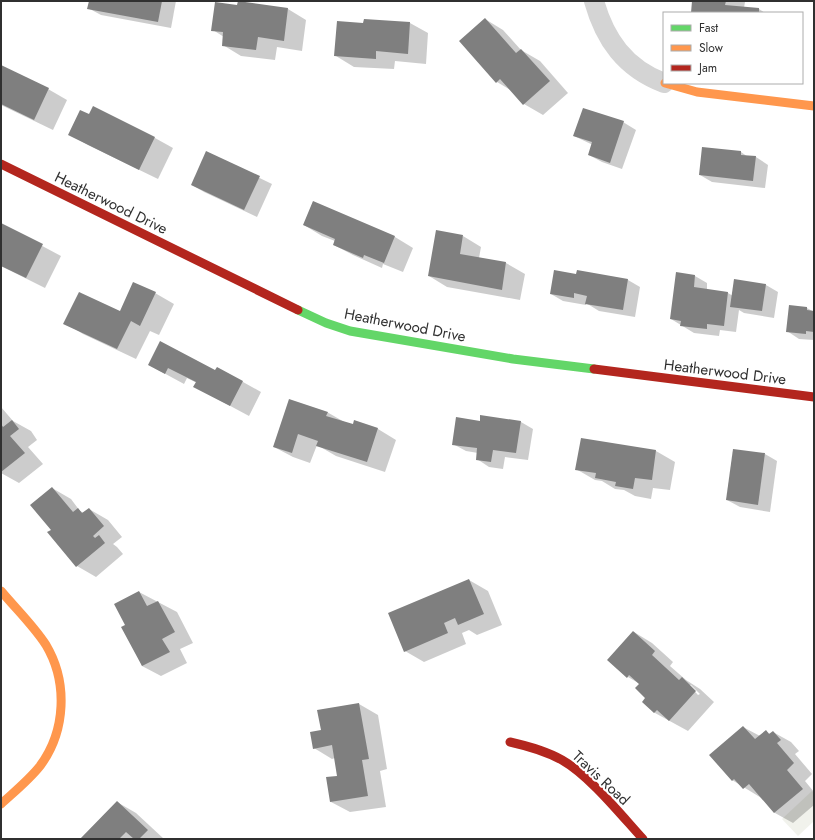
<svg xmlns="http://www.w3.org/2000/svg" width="815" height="840" viewBox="0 0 815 840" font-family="Jost,sans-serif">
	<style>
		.green { fill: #f1f2ec }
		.shadow { fill: #0003; fill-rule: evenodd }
		.building { fill: #7f7f7f }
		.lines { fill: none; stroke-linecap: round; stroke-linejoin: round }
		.street { stroke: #d4d4d4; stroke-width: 20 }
		.fast { stroke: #63d668; stroke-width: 9 }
		.slow { stroke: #ff974d; stroke-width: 9 }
		.jam { stroke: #b3261e; stroke-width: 9 }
		.labels { text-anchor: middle; stroke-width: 4; stroke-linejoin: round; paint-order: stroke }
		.street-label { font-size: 15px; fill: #303030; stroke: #fff }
	</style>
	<rect width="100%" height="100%" fill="#fff"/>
	<path class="green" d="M 812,791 L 814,794 L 814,821 L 798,836 L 782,819 Z"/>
	<g class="shadow">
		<path d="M 90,1 L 176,1 L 171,28 L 101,15 L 88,8 Z"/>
		<path d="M 700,1 L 744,1 L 745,2 L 744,8 L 759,9 L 765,13 L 692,13 Z"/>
		<path d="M 288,9 L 306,20 L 302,51 L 277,47 L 275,60 L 241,56 L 223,45 L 224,37 L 213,30 Z"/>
		<path d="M 485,19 L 503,30 L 521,50 L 540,61 L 568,93 L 543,115 L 524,104 L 512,91 L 497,82 Z"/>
		<path d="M 410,23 L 428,33 L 426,64 L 395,61 L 394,69 L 354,67 L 336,56 L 364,24 Z"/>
		<path d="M 1,66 L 48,89 L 67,100 L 53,130 L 1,105 Z"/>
		<path d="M 89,115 L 155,138 L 173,148 L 158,179 L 88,145 L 69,134 Z"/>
		<path d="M 623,122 L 636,130 L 622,169 L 602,162 L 589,155 L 593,145 L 574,136 Z"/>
		<path d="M 207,152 L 272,184 L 257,217 L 204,192 L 192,185 Z"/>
		<path d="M 741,152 L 748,157 L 756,157 L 768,165 L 765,188 L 712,182 L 700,175 Z"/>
		<path d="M 313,202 L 395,237 L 413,248 L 403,272 L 383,264 L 382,268 L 353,255 L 334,245 L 335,241 L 322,236 L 304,225 Z"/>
		<path d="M 1,224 L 61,256 L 45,288 L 1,266 Z"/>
		<path d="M 463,236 L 481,247 L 479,258 L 506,263 L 525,274 L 520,300 L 447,287 L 429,276 Z"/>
		<path d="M 677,274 L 695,276 L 707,283 L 707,290 L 728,293 L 733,296 L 766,285 L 778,292 L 774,318 L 744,313 L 739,310 L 736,332 L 720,330 L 719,336 L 694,333 L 671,319 Z"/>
		<path d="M 577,275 L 628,280 L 640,287 L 635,317 L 599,311 L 586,303 L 586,305 L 563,301 L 551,294 Z"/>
		<path d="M 155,293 L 174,304 L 159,335 L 150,331 L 136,359 L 83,334 L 65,323 L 120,312 Z"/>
		<path d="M 807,308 L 814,312 L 814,340 L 799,339 L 787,331 Z"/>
		<path d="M 149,365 L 216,371 L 218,368 L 261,392 L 249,416 L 195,387 L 197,383 L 187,378 L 184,384 Z"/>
		<path d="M 1,407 L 13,421 L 31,431 L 37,440 L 28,447 L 43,464 L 19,483 L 1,473 Z"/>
		<path d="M 327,412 L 346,423 L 353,426 L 355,421 L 378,429 L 396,440 L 385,472 L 336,456 L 317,445 L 310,463 L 293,457 L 274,447 Z"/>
		<path d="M 481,422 L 521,422 L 533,429 L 528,460 L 505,457 L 503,469 L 489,467 L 477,459 L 478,453 L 466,451 L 453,444 Z"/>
		<path d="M 582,439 L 656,451 L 675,462 L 670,490 L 653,488 L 651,499 L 635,496 L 624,490 L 615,489 L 602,481 L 595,480 L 576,469 Z"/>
		<path d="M 765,454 L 777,461 L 770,512 L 740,507 L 727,500 Z"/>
		<path d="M 52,488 L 71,499 L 80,511 L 84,513 L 89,509 L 108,520 L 122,537 L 113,544 L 117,547 L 123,554 L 96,577 L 77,566 L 49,532 L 52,530 Z"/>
		<path d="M 469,580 L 488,591 L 502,625 L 477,635 L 469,630 L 462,633 L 466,644 L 424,662 L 405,651 Z"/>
		<path d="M 139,592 L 177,612 L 193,643 L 180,649 L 187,663 L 161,676 L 142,666 L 126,626 Z"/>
		<path d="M 634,632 L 652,643 L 673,662 L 670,666 L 686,680 L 700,689 L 714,702 L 688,731 L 655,713 L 643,702 L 647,698 L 640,684 L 628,677 L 608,660 ZM 689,685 L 691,685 L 700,694 L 698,695 Z"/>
		<path d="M 359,704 L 378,715 L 387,769 L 380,771 L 386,807 L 350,812 L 331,802 L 338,776 L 335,758 L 332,759 L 314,748 Z"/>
		<path d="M 743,727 L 760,736 L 766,731 L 770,734 L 773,732 L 791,742 L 799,751 L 795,754 L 812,774 L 805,781 L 814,792 L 814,805 L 793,823 L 775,813 L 763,799 L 732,780 Z"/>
		<path d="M 117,802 L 136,813 L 164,839 L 82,839 Z"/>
	</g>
	<g class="building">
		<path d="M 89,1 L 162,1 L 158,22 L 87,9 Z"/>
		<path d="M 238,1 L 288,8 L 284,41 L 258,37 L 256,50 L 222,46 L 223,32 L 211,31 L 215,2 L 237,5 Z"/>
		<path d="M 692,1 L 726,1 L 725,5 L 759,8 L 759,13 L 691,13 Z"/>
		<path d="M 485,18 L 516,53 L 521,49 L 550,81 L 523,105 L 500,79 L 496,83 L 459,41 Z"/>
		<path d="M 364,19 L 410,22 L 408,54 L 376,51 L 376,59 L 334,56 L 337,21 L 363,23 Z"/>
		<path d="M 1,65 L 49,88 L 34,120 L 1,104 Z"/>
		<path d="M 93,106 L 155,137 L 139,170 L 68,135 L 80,110 L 89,114 Z"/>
		<path d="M 583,108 L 624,121 L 610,163 L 588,155 L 592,142 L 573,136 Z"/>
		<path d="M 702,147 L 741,151 L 741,155 L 756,156 L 753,181 L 699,175 Z"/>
		<path d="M 206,151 L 260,176 L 244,210 L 191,185 Z"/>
		<path d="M 313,201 L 395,236 L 384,263 L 364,255 L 363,258 L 333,245 L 335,239 L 303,225 Z"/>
		<path d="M 1,223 L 43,244 L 26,278 L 1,266 Z"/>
		<path d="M 436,230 L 463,235 L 460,254 L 506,262 L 502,290 L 428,276 Z"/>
		<path d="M 554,270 L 576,274 L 577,270 L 628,279 L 623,310 L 585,304 L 587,296 L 574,293 L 574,298 L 550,294 Z"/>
		<path d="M 676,272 L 695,275 L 694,287 L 728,292 L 724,326 L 707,324 L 707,329 L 680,326 L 681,321 L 670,319 Z"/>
		<path d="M 734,279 L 766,284 L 762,311 L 730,307 Z"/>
		<path d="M 133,282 L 156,292 L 140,326 L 131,321 L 117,349 L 63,324 L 79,292 L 120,311 Z"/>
		<path d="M 789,305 L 807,307 L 807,310 L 814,311 L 814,332 L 806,331 L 806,334 L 786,332 Z"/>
		<path d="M 160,341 L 215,370 L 217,367 L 243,381 L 230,406 L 193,387 L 196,382 L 168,368 L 165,374 L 148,365 Z"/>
		<path d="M 289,399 L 328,412 L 326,416 L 353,424 L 354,420 L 378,428 L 367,462 L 316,446 L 318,441 L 298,434 L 292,453 L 273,447 Z"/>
		<path d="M 480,415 L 521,421 L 516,453 L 493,450 L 491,462 L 476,460 L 477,448 L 452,445 L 456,417 L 480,421 Z"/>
		<path d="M 12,420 L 19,429 L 10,436 L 25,453 L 1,472 L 1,424 L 3,427 Z"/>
		<path d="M 581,438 L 656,450 L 652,480 L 635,478 L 633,489 L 615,486 L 616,482 L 595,478 L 596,473 L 575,470 Z"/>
		<path d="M 733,449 L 765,453 L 758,505 L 726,500 Z"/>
		<path d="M 52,487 L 73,512 L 78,508 L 82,513 L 89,508 L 104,526 L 93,536 L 95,538 L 99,535 L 105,543 L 76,567 L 47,532 L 51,530 L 30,505 Z"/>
		<path d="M 469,579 L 484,614 L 458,625 L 455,618 L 444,623 L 448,633 L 404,652 L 388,613 Z"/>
		<path d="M 139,591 L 147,606 L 158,601 L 175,632 L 162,639 L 170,652 L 142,666 L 121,627 L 125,625 L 114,604 Z"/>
		<path d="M 633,631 L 655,651 L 652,655 L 679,680 L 682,677 L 696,691 L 669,721 L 657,710 L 654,713 L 642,702 L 645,698 L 635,688 L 639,684 L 629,675 L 627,678 L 607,660 Z"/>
		<path d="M 359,703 L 369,759 L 362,760 L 368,796 L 330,802 L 326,777 L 337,776 L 332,745 L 313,749 L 310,732 L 321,730 L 317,710 Z"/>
		<path d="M 743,726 L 755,739 L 766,730 L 769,734 L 773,731 L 781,740 L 777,743 L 794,763 L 787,770 L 803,789 L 774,813 L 749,784 L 743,789 L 734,779 L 732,781 L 709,755 Z"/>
		<path d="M 117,801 L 148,830 L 139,839 L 134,839 L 126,832 L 119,839 L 80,839 Z"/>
	</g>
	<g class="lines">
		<path class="street" d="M 594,1 C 605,40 625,68 664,83"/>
		<path class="fast" d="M 298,310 L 326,323 L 350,331 L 513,359 L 594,369"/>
		<g class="slow">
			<path d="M 665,83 L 697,92 L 814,106"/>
			<path d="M 1,591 C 16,609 33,625 46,645 C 68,682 66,731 40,766 C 29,780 14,792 1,804"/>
		</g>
		<g class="jam">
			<path d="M 1,164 L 298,310"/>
			<path d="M 594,369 L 814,397"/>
			<path d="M 510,742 C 528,746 546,751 562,760 C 590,776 621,815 643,839"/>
		</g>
	</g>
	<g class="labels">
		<g class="street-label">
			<text transform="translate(111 203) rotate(26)" y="5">Heatherwood Drive</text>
			<text transform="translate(405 325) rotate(11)" y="5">Heatherwood Drive</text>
			<text transform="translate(725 372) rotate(7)" y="5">Heatherwood Drive</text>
			<text transform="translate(601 778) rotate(43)" y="5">Travis Road</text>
		</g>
	</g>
	<rect width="815" height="840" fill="none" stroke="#303030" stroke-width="4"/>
	<rect x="663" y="12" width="140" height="72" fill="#ffffff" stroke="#acacac"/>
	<rect x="671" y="25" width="20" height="6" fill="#63d668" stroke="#acacac"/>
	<text x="699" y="32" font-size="12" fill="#303030">Fast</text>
	<rect x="671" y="45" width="20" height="6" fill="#ff974d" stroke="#acacac"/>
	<text x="699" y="52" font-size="12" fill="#303030">Slow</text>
	<rect x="671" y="65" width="20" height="6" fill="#b3261e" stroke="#acacac"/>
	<text x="699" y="72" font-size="12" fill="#303030">Jam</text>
</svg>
